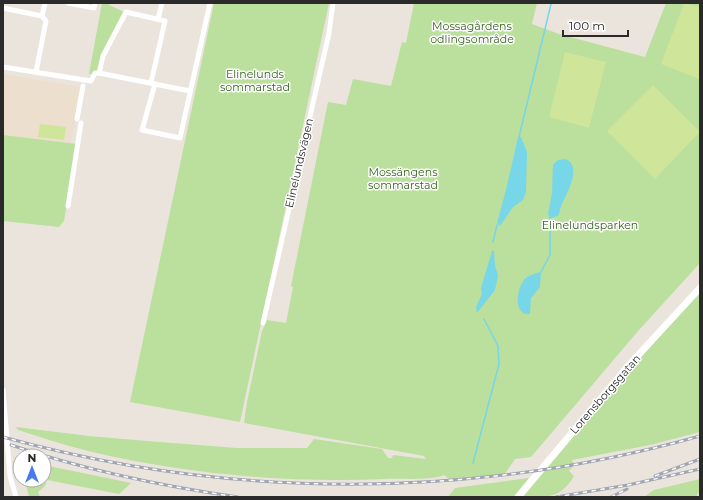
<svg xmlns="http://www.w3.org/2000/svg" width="703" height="500" viewBox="0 0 703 500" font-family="Montserrat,sans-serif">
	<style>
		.education { fill: #ecdfce }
		.green { fill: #bbdf9d }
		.pitch { fill: #cee59a }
		.water { fill: #77d6e7 }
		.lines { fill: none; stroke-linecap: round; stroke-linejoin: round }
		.stream { stroke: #77d6e7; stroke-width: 1.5 }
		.street { stroke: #fff; stroke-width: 5 }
		.secondary { stroke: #fff; stroke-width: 7 }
		.rail-casing { stroke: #a0a5b3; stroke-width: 3 }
		.rail { stroke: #fff; stroke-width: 1.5; stroke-dasharray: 4.5; stroke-linecap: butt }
		.labels { text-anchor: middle; stroke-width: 3; stroke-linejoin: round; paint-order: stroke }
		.park-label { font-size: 11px; fill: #35631f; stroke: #fff }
		.street-label { font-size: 11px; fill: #2a2a2a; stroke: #fff }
	</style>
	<rect width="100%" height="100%" fill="#ebe4dd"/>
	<path class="education" d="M 3,74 L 81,87 L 71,144 L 3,135 Z"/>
	<g class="green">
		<path d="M 102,3 L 110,3 L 109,5 L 124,12 L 109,41 L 98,75 L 89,74 Z"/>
		<path d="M 214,3 L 329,3 L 240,422 L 130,402 Z"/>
		<path d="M 414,3 L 537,3 L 532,24 L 559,34 L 645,57 L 666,3 L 700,3 L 700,263 L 639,330 L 531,457 L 515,459 L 504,475 L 453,482 L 444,475 C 430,481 400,478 384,479 C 285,483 184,474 88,451 C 64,445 41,437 18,430 L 16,427 L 89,436 L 147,441 L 237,448 L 307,448 L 314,439 L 382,449 L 388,458 L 392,458 L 393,455 L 426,459 L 424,456 L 244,423 L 247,402 L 262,331 L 267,320 L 286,323 L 293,287 L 291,286 L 328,102 L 346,105 L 353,79 L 391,86 L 402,42 L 406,43 Z"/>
		<path d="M 3,135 L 77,144 L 64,221 L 59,227 L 3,221 Z"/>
		<path d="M 700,291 L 700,432 L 650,445 L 572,460 L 574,465 L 569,471 L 574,476 C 560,499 548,497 523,497 L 598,406 Z"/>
		<path d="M 44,465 L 131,483 L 119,494 L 47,480 L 45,486 L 38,492 L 40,497 L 29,497 L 25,480 L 44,480 Z"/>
		<path d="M 529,478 L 514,497 L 448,497 L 455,488 Z"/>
		<path d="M 700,479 L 700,490 L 696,497 L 644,497 L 654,490 Z"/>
	</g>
	<g class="pitch">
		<path d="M 684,3 L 700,7 L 699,79 L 661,64 Z"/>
		<path d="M 565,52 L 606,62 L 589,128 L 549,117 Z"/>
		<path d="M 653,85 L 700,132 L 655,179 L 607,131 Z"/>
		<path d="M 40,124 L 66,127 L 64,140 L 38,137 Z"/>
	</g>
	<g class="water">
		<path d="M 518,137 L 521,137 L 527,152 L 526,192 L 523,200 L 513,207 L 500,226 L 497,223 C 505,195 512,165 518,137 Z"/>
		<path d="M 565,159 C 583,165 567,193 562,204 C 560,208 560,212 558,216 L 550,218 L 548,214 L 552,193 L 553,165 L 558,160 Z"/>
		<path d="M 492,251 L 494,251 L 495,266 L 498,275 L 495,290 L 477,313 L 476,307 L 482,294 L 481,288 Z"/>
		<path d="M 541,272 L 540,287 L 531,298 L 530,314 L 525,314 C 513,308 518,288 524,280 C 526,276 536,273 541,272 Z"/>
	</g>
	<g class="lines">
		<g class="stream">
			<path d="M 519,137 L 551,4"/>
			<path d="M 493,242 L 497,225"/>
			<path d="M 541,272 L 550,255 L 550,218"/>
			<path d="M 473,463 L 499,364 L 498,346 L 484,319"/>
		</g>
		<g class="street">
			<path d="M 68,3 L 94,8 L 95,3"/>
			<path d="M 3,8 L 42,16 L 45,3"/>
			<path d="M 158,19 L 162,3"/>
			<path d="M 3,67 L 91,81 L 95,73 L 99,73 L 190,91"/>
			<path d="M 36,72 L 46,21 L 42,16"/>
			<path d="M 99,73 L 103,56 L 126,12 L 165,21 L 151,83"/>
			<path d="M 155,84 L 142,130 L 180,138 L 210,3"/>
			<path d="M 77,119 L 83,86"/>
			<path d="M 68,206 L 81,123"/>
			<path d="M 263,323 L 329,33 L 333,3"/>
			<path d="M 3,390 L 10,476 L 16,497"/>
		</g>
		<path class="secondary" d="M 518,497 L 630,364 L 700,288"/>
		<defs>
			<g id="rail">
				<path d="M 3,437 C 230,500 472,500 700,436"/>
				<path d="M 11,445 C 85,470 161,486 238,497"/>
				<path d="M 655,476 L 700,459"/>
				<path d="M 556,497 L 628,485 L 700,469"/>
				<path d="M 611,497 L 627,489"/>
			</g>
		</defs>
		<use href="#rail" class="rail-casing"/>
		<use href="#rail" class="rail"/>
	</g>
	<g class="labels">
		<g class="park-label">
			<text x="472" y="30">Mossagårdens<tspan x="472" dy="13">odlingsområde</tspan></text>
			<text x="255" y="78">Elinelunds<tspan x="255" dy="13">sommarstad</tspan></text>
			<text x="403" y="176">Mossängens<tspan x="403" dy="13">sommarstad</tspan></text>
			<text x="590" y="229">Elinelundsparken</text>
		</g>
		<g class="street-label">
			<text transform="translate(299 163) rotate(-77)" y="4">Elinelundsvägen</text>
			<text transform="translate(605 394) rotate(-49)" y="4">Lorensborgsgatan</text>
		</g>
	</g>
	<rect width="703" height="500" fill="none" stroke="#2a2a2a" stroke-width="8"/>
	<g transform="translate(32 468)"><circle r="19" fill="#ffffff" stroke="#aaaaaa"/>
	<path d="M0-3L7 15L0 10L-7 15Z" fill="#477aee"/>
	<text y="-6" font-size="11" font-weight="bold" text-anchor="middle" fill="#2a2a2a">N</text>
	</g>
	<path d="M563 30v6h65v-6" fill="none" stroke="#2a2a2a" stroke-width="2"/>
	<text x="569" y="30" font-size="12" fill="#2a2a2a" stroke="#ffffff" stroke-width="3" paint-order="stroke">100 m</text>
</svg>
